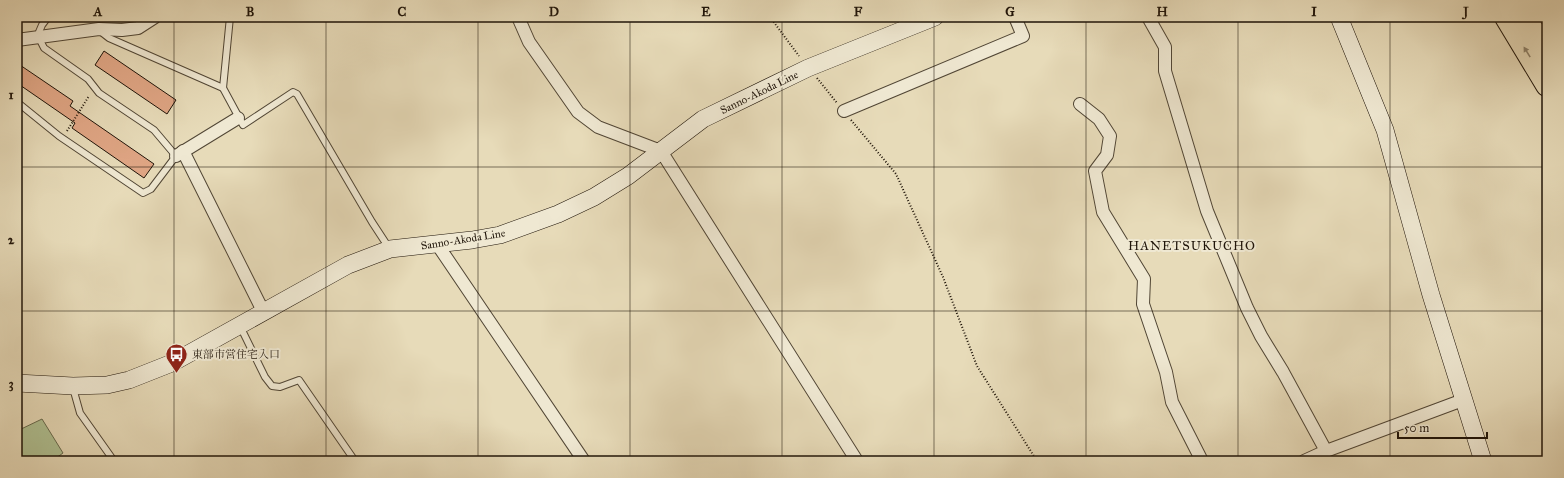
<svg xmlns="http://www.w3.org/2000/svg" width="1564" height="478" viewBox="0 0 1564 478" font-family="'IM FELL Great Primer','Noto Serif JP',serif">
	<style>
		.green { fill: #b0c193; stroke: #686a4e }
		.building { fill: #e0a685; stroke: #1f1409 }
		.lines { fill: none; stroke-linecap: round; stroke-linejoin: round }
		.lane-casing { stroke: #514635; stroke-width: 8 }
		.street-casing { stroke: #514635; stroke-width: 14 }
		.secondary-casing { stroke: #1f1409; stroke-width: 18 }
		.highway-casing { stroke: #1f1409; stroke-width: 24 }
		.path { stroke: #1f1409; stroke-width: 2; stroke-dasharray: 1 2; stroke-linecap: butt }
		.lane { stroke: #efe8d2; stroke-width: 6 }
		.street { stroke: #efe8d2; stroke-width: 12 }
		.secondary { stroke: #efe8d2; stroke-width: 17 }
		.highway { stroke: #e7dbb9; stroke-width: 22 }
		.oneway { fill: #8d816a }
		.grid { fill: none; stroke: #1f1409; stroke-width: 1; stroke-opacity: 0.55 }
		.labels { text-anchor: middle; stroke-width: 4; stroke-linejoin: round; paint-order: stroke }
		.street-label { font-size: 11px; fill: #1f1409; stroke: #efe8d2 }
		.poi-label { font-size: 11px; fill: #1f1409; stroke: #efe8d2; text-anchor: start }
		.quarter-label { font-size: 13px; letter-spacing: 1px; fill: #1f1409; stroke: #efe8d2 }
		.neatline { fill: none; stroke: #1f1409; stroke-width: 1.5 }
		.grid-label { font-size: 13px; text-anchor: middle; font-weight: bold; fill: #1f1409 }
	</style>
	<rect width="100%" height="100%" fill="#e7dbb9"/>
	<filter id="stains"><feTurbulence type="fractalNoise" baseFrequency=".005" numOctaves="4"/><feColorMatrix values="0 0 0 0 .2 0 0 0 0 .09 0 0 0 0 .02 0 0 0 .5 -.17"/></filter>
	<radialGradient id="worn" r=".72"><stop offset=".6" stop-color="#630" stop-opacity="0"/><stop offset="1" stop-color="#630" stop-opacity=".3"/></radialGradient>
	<path class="green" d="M 42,419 L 63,453 L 52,461 L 17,461 L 17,431 Z"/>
	<g class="building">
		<path d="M 104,51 L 176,100 L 167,114 L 95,65 Z"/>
		<path d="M 17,63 L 73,101 L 70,106 L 154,164 L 144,178 L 72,128 L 75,123 L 17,83 Z"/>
	</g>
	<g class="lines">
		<defs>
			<g id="lane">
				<path d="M 230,17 L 223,88 L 243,125 L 293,92 L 297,94 L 372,222 L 389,248"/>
				<path d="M 100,31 L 109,38 L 223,88"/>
				<path d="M 17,102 L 59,136 L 143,193 L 151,189 L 176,156 L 154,130 L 99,93 L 88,79 L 44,48 L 39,38 L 39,32 L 42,25 L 48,17"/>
				<path d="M 240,326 L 265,377 L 272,386 L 280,387 L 299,380 L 355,461"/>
				<path d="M 73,388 L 80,413 L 114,461"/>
			</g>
			<g id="street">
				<path d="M 518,17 L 529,42 L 578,112 L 598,127 L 661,151 L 857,461"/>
				<path d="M 1148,17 L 1165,47 L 1165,71 L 1207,211 L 1247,308 L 1261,336 L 1283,372 L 1326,451"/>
				<path d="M 17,40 L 99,29 L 122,30 L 138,28 L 155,17"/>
				<path d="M 1080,104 L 1099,119 L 1110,136 L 1107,155 L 1095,171 L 1103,212 L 1144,279 L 1143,304 L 1166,372 L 1172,402 L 1202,461"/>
				<path d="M 844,111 L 1023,36 L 1015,17"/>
				<path d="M 183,151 L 264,313"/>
				<path d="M 176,156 L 238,118"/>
				<path d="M 437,244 L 584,461"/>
				<path d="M 1304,461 L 1326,451 L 1463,400"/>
			</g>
			<g id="secondary">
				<path d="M 1339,17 L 1385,130 L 1431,295 L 1483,461"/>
				<path d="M 17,383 L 73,386 L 107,385 L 129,380 L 172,363 L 348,265 L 390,249 L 472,240 L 500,235 L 558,214 L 594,197 L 628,176 L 703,119 L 808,68 L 935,17"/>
			</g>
			<g id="highway">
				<path d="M 1506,17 L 1547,85"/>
				<path d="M 1525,17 L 1547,55"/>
			</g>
		</defs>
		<use href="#lane" class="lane-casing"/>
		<use href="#street" class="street-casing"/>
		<use href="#secondary" class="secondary-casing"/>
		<use href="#highway" class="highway-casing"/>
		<g class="path">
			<path d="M 770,17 L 799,56"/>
			<path d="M 817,78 L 837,103"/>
			<path d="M 851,120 L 896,174 L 943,277 L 977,366 L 1037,461"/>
			<path d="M 67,131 L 89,96"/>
		</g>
		<use href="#lane" class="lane"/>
		<use href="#street" class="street"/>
		<use href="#secondary" class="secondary"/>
		<use href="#highway" class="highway"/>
	</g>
	<defs><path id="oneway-solid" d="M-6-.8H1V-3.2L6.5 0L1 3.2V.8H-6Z"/></defs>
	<use class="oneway" href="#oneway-solid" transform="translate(1527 52) rotate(-122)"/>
	<path class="grid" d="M 174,17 L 174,461M 326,17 L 326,461M 478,17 L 478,461M 630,17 L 630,461M 782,17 L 782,461M 934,17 L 934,461M 1086,17 L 1086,461M 1238,17 L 1238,461M 1390,17 L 1390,461M 17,167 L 1547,167M 17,311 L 1547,311"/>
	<defs>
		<symbol id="bus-pin" viewBox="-11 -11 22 30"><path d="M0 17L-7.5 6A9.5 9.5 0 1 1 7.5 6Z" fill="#8f2418" stroke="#efe8d2"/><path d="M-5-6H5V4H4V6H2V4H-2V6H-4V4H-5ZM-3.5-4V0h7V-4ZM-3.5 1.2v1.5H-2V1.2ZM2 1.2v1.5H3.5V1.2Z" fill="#fff"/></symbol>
	</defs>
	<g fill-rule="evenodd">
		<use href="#bus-pin" x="164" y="342" width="25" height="34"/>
	</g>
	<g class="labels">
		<g class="street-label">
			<text transform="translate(759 92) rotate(-26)" y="4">Sanno-Akoda Line</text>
			<text transform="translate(463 239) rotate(-9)" y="4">Sanno-Akoda Line</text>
		</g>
		<g class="poi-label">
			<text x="192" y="358">東部市営住宅入口</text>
		</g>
		<g class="quarter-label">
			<text x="1192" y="250">HANETSUKUCHO</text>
		</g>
	</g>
	<rect width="1564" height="478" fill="none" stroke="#e7dbb9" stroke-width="44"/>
	<path d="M1398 432v6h89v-6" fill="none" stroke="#1f1409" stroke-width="2"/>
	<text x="1404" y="432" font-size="12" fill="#1f1409" stroke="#efe8d2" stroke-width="3" paint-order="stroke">50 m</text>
	<rect x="22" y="22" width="1520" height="434" class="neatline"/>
	<g class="grid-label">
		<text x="98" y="16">A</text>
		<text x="250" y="16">B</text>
		<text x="402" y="16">C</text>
		<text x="554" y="16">D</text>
		<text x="706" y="16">E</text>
		<text x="858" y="16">F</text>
		<text x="1010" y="16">G</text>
		<text x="1162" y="16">H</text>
		<text x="1314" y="16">I</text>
		<text x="1466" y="16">J</text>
		<text x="11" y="99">1</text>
		<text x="11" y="244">2</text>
		<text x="11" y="388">3</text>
	</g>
	<rect width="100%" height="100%" filter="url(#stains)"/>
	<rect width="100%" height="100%" fill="url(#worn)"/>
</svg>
